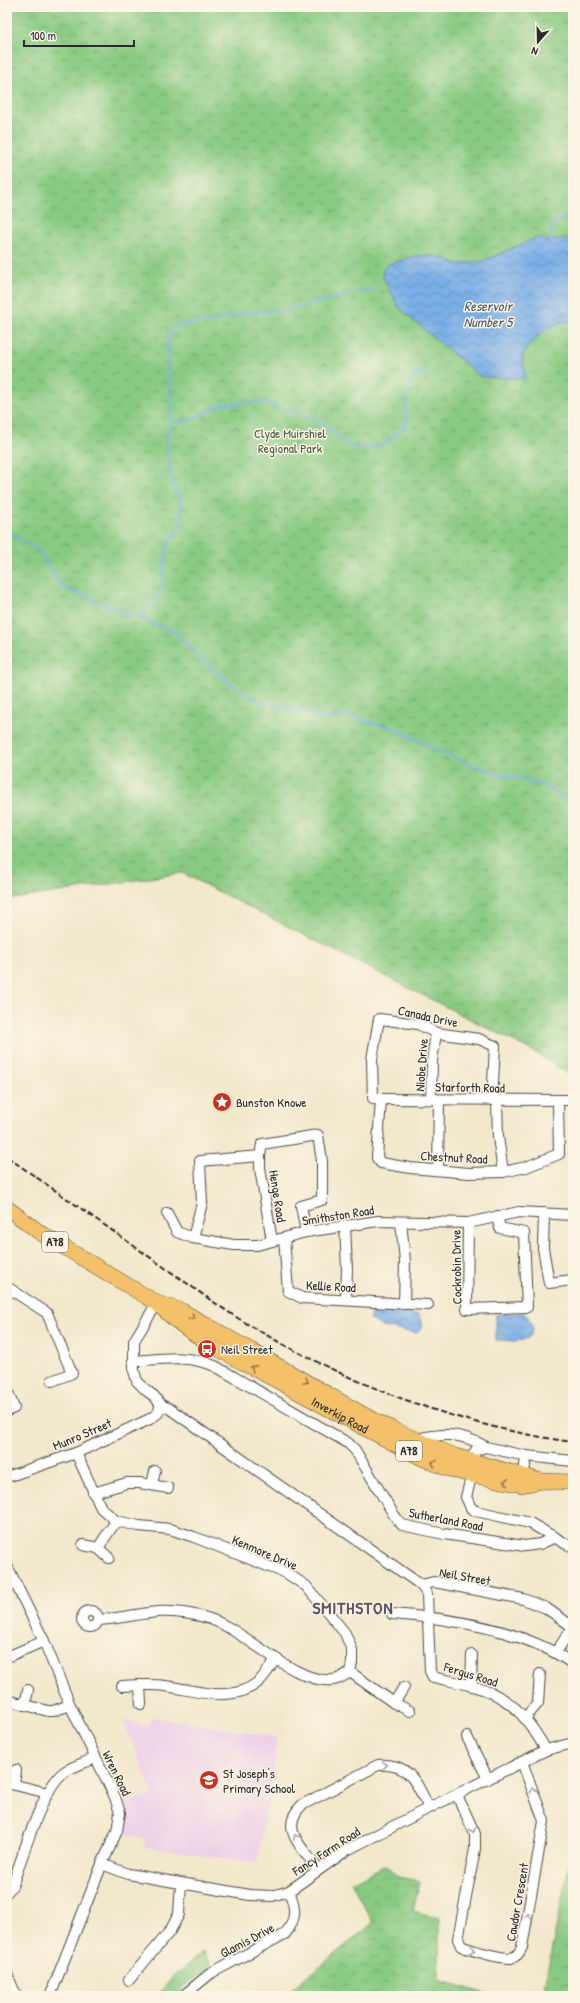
<svg xmlns="http://www.w3.org/2000/svg" width="580" height="2003" viewBox="0 0 580 2003" font-family="'Patrick Hand',sans-serif">
	<style>
		.built { fill: #eed0e8 }
		.grass { fill: url(#grass-dots); stroke: #5a7a56 }
		.park { fill: url(#park-crowns); stroke: #5a7a56 }
		.water { fill: url(#water-waves); stroke: #526c89 }
		.lines { fill: none; stroke-linecap: round; stroke-linejoin: round }
		.stream { stroke: #7aaee7; stroke-width: 2 }
		.minor-casing { stroke: #494743; stroke-width: 12 }
		.highway-casing { stroke: #494743; stroke-width: 16 }
		.minor { stroke: #fff; stroke-width: 10 }
		.highway { stroke: #f4c16a; stroke-width: 15 }
		.rail { stroke: #2b2b2b; stroke-width: 2; stroke-dasharray: 6 3; stroke-linecap: butt }
		.oneway { stroke: #90764a }
		.oneway2 { stroke: #a0a0a0 }
		.labels { text-anchor: middle; stroke-width: 3; stroke-linejoin: round; paint-order: stroke }
		.shield { fill: #fcf5e5; stroke: #6a6863; stroke-width: 1 }
		.shield-label { font-size: 12px; font-weight: bold; fill: #2b2b2b }
		.park-label { font-size: 13px; fill: #475b45; stroke: #fcf5e5 }
		.street-label { font-size: 13px; fill: #2b2b2b; stroke: #fcf5e5 }
		.poi-label { font-size: 13px; fill: #2b2b2b; stroke: #fcf5e5; text-anchor: start }
		.water-label { font-size: 14px; font-style: italic; fill: #47596d; stroke: #fcf5e5 }
		.district-label { font-size: 17px; font-weight: bold; letter-spacing: 1px; fill: #615266; stroke: #fcf5e5 }
	</style>
	<defs>
		<pattern id="grass-dots" width="8" height="8" patternUnits="userSpaceOnUse"><rect width="8" height="8" fill="#89ca82"/><path d="M2 2h.1M6 6h.1" fill="none" stroke="#70a46b" stroke-width="1.8" stroke-linecap="round"/></pattern>
		<pattern id="park-crowns" width="20" height="18" patternUnits="userSpaceOnUse"><rect width="20" height="18" fill="#89ca82"/><path d="M2 6a3 3 0 1 1 6 0M12 15a3 3 0 1 1 6 0" fill="none" stroke="#70a46b"/></pattern>
		<pattern id="water-waves" width="16" height="10" patternUnits="userSpaceOnUse"><rect width="16" height="10" fill="#7aaee7"/><path d="M0 5q4-4 8 0t8 0" fill="none" stroke="#648ebb"/></pattern>
	</defs>
	<rect width="100%" height="100%" fill="#fcf5e5"/>
	<filter id="ink" filterUnits="userSpaceOnUse"><feTurbulence type="fractalNoise" baseFrequency=".025" numOctaves="2"/><feDisplacementMap in="SourceGraphic" scale="8" xChannelSelector="R" yChannelSelector="G"/><feConvolveMatrix kernelMatrix="1 2 1 2 8 2 1 2 1" color-interpolation-filters="sRGB"/></filter>
	<filter id="wash" filterUnits="userSpaceOnUse"><feTurbulence type="fractalNoise" baseFrequency=".012" numOctaves="4" result="noise"/><feDisplacementMap in="SourceGraphic" scale="16" xChannelSelector="R" yChannelSelector="G"/><feGaussianBlur stdDeviation="0.9" result="paint"/><feColorMatrix in="noise" values="0 0 0 0 0 0 0 0 0 0 0 0 0 0 0 0 0 1.4 0 .05"/><feComposite in="paint" operator="in"/></filter>
	<g filter="url(#wash)">
		<rect width="100%" height="100%" fill="#f2e8cc"/>
		<path class="built" d="M 153,1717 L 276,1737 L 274,1767 L 257,1863 L 143,1847 L 146,1839 L 120,1834 L 125,1801 L 146,1798 L 153,1794 L 122,1719 L 149,1727 Z"/>
		<path class="grass" d="M 203,1952 L 212,1966 L 186,1985 L 175,1996 L 156,1996 L 177,1973 Z"/>
		<g class="park">
			<path d="M 7,7 L 573,7 L 573,1077 L 533,1051 L 182,873 L 7,900 Z"/>
			<path d="M 573,1846 L 573,1996 L 542,1996 Z"/>
			<path d="M 386,1865 L 398,1877 L 420,1881 L 413,1911 L 439,1918 L 439,1980 L 495,1996 L 283,1996 L 373,1923 L 351,1882 Z"/>
		</g>
		<g class="water">
			<path d="M 536,238 L 542,238 L 545,241 C 555,240 563,238 573,239 L 573,272 L 569,273 L 567,275 L 573,284 L 573,323 C 569,323 564,321 561,322 C 549,326 524,345 523,358 C 522,366 527,371 525,379 L 481,377 L 399,308 L 383,277 L 383,269 L 389,264 L 415,256 L 436,256 L 459,264 L 483,261 Z"/>
			<path d="M 375,1306 L 419,1315 L 422,1325 L 420,1330 L 416,1333 L 383,1327 L 370,1319 L 371,1311 Z"/>
			<path d="M 524,1313 C 529,1318 533,1323 533,1330 C 531,1345 507,1340 496,1340 L 496,1314 Z"/>
		</g>
		<g class="lines">
			<g class="stream">
				<path d="M 551,240 L 551,226 L 573,211"/>
				<path d="M 359,293 L 375,289"/>
				<path d="M 171,422 L 180,422 L 192,419 L 220,405 L 263,402 L 316,419 L 335,433 L 345,443 L 360,449 L 382,446 L 406,425 L 406,402 L 410,382 L 419,373 L 428,376"/>
				<path d="M 7,532 L 39,550 L 54,577 L 63,587 L 175,632 L 195,653 L 228,682 L 262,702 L 272,703 L 328,719 L 346,715 L 392,728 L 432,748 L 480,768 L 545,786 L 573,804"/>
				<path d="M 141,618 L 144,610 L 157,598 L 161,588 L 168,543 L 181,526 L 181,501 L 174,486 L 166,444 L 170,425 L 172,402 L 169,379 L 168,336 L 174,328 L 181,324 L 207,322 L 243,314 L 288,309 L 352,294"/>
			</g>
		</g>
	</g>
	<g filter="url(#ink)">
		<g class="lines">
			<defs>
				<g id="minor">
					<path d="M 373,1098 L 372,1059 L 379,1019 L 418,1024 L 436,1033 L 479,1039 L 495,1046 L 492,1100"/>
					<path d="M 375,1099 L 573,1100"/>
					<path d="M 381,1099 L 377,1158 L 381,1163 L 410,1168 L 469,1173 L 503,1172 L 526,1167 L 559,1154 L 558,1101"/>
					<path d="M 431,1099 L 432,1061 L 436,1033"/>
					<path d="M 497,1100 L 498,1137 L 503,1172"/>
					<path d="M 260,1156 L 260,1168 L 272,1241"/>
					<path d="M 438,1169 L 439,1100"/>
					<path d="M 167,1213 L 177,1232 L 193,1238 L 234,1245 L 257,1245 L 306,1232 L 378,1221 L 468,1223 L 519,1212 L 573,1215"/>
					<path d="M 544,1213 L 543,1248 L 549,1283 L 573,1280"/>
					<path d="M 401,1222 L 405,1261 L 404,1304"/>
					<path d="M 468,1223 L 467,1309 L 527,1307 L 524,1233 L 500,1228 L 497,1216"/>
					<path d="M 345,1225 L 347,1269 L 346,1299"/>
					<path d="M 193,1238 L 202,1203 L 200,1161 L 260,1156 L 262,1144 L 318,1135 L 322,1161 L 322,1200 L 301,1206 L 306,1232"/>
					<path d="M 284,1238 L 288,1291 L 302,1298 L 428,1305"/>
					<path d="M 7,1287 L 47,1313 L 72,1373 L 52,1381"/>
					<path d="M 157,1303 L 134,1341 L 134,1371 L 137,1381 L 147,1391 L 154,1396 L 161,1405 L 170,1409 L 421,1585 L 434,1582 L 523,1599 L 546,1608 L 573,1627"/>
					<path d="M 133,1361 C 162,1359 187,1354 215,1366 L 348,1443 L 355,1450 L 394,1515 L 402,1525 L 444,1534 L 525,1546 L 540,1544 L 555,1537"/>
					<path d="M 7,1390 L 14,1408 L 7,1411"/>
					<path d="M 416,1439 C 443,1433 461,1432 486,1447"/>
					<path d="M 76,1453 L 101,1508 L 116,1521 L 139,1526 L 170,1529 L 194,1537 L 288,1574 L 306,1586 L 345,1633 L 352,1650 L 352,1663 L 350,1672 C 345,1675 339,1680 333,1680 C 294,1685 244,1627 204,1617 C 187,1613 167,1610 149,1613 C 132,1615 116,1619 98,1620"/>
					<path d="M 475,1462 L 473,1455 L 476,1450 L 486,1447 L 526,1456 L 573,1461"/>
					<path d="M 473,1470 L 466,1497 L 471,1508 L 476,1511 L 530,1523 L 573,1548"/>
					<path d="M 524,1474 L 526,1456"/>
					<path d="M 7,1477 L 76,1453 L 150,1419 L 158,1413 L 161,1405"/>
					<path d="M 152,1485 L 155,1471"/>
					<path d="M 93,1493 L 127,1483 L 140,1483 L 168,1488"/>
					<path d="M 83,1545 L 98,1548 L 109,1558"/>
					<path d="M 98,1548 L 116,1521"/>
					<path d="M 7,1566 L 44,1641 L 70,1705 L 115,1797 L 120,1813 L 117,1831 L 102,1864 L 50,1996"/>
					<path d="M 421,1585 L 427,1594 L 430,1671 L 433,1677 C 445,1680 457,1682 469,1685 C 509,1695 526,1715 546,1750"/>
					<circle cx="90" cy="1619" r="8"/>
					<path d="M 392,1614 C 449,1618 526,1630 573,1664"/>
					<path d="M 556,1652 L 573,1627"/>
					<path d="M 7,1657 L 44,1641"/>
					<path d="M 350,1672 L 394,1703 L 410,1711"/>
					<path d="M 140,1685 L 141,1704"/>
					<path d="M 471,1685 L 472,1655"/>
					<path d="M 122,1686 C 137,1685 151,1684 165,1686 C 195,1690 230,1704 257,1683 C 264,1678 270,1667 276,1659"/>
					<path d="M 7,1700 L 48,1711 L 53,1711 L 70,1705"/>
					<path d="M 394,1703 L 404,1687"/>
					<path d="M 25,1705 L 28,1690"/>
					<path d="M 526,1717 L 538,1703 L 540,1674"/>
					<path d="M 467,1737 L 488,1779"/>
					<path d="M 7,1783 L 48,1793"/>
					<path d="M 14,1784 L 16,1770"/>
					<path d="M 457,1795 L 475,1834 L 475,1849 L 458,1939 L 461,1946 C 470,1950 502,1959 511,1958 C 517,1957 520,1952 522,1947 L 544,1821 L 522,1762"/>
					<path d="M 102,1864 L 128,1874 L 250,1895 L 272,1896 L 289,1891 L 347,1850 L 429,1808 L 546,1750 L 573,1743"/>
					<path d="M 318,1869 C 303,1849 278,1828 302,1805 L 378,1765 C 411,1763 416,1783 429,1808"/>
					<path d="M 7,1892 L 12,1886 C 22,1859 42,1788 64,1772 C 73,1766 85,1763 95,1758"/>
					<path d="M 7,1974 L 16,1996"/>
					<path d="M 129,1980 L 170,1931 L 179,1914 L 181,1884"/>
					<path d="M 183,1996 L 211,1973 L 285,1934 C 297,1919 296,1908 289,1891"/>
				</g>
				<g id="highway">
					<path d="M 7,1208 L 42,1234 L 157,1303 L 182,1311 L 364,1415 L 394,1430 L 455,1456 L 541,1481"/>
					<path id="s1" d="M 160,1306 C 191,1337 233,1357 272,1378 C 322,1405 371,1432 422,1458 L 446,1468 L 471,1475 L 522,1485 L 541,1481 L 573,1482"/>
				</g>
			</defs>
			<use href="#minor" class="minor-casing"/>
			<use href="#highway" class="highway-casing"/>
			<use href="#minor" class="minor"/>
			<use href="#highway" class="highway"/>
			<path class="rail" d="M 7,1157 C 61,1194 114,1232 168,1270 C 197,1290 226,1312 256,1329 C 353,1386 462,1427 573,1442"/>
		</g>
		<defs><path id="oneway-chevron" d="M-2-3.5L2.5 0L-2 3.5" fill="none" stroke-width="1.6" stroke-linecap="round" stroke-linejoin="round"/></defs>
		<g class="oneway">
			<use href="#oneway-chevron" transform="translate(192 1317) rotate(29)"/>
			<use href="#oneway-chevron" transform="translate(253 1368) rotate(-151)"/>
			<use href="#oneway-chevron" transform="translate(306 1381) rotate(29)"/>
			<use href="#oneway-chevron" transform="translate(434 1463) rotate(-158)"/>
			<use href="#oneway-chevron" transform="translate(506 1482) rotate(-170)"/>
		</g>
		<g class="oneway2">
			<use href="#oneway-chevron" transform="translate(385 1765) rotate(-2)"/>
			<use href="#oneway-chevron" transform="translate(533 1790) rotate(-111)"/>
			<use href="#oneway-chevron" transform="translate(473 1830) rotate(71)"/>
			<use href="#oneway-chevron" transform="translate(296 1837) rotate(-118)"/>
			<use href="#oneway-chevron" transform="translate(528 1916) rotate(-80)"/>
			<use href="#oneway-chevron" transform="translate(472 1950) rotate(16)"/>
		</g>
	</g>
	<defs>
		<symbol id="sight-disc" viewBox="-11 -11 22 22"><circle r="9.5" fill="#c8321e" stroke="#fcf5e5"/><path d="M0-6L1.8-2.2L6-1.7L2.9 1.2L3.7 5.4L0 3.3L-3.7 5.4L-2.9 1.2L-6-1.7L-1.8-2.2Z" fill="#fff"/></symbol>
		<symbol id="bus-disc" viewBox="-11 -11 22 22"><circle r="9.5" fill="#c8321e" stroke="#fcf5e5"/><path d="M-5-6H5V4H4V6H2V4H-2V6H-4V4H-5ZM-3.5-4V0h7V-4ZM-3.5 1.2v1.5H-2V1.2ZM2 1.2v1.5H3.5V1.2Z" fill="#fff"/></symbol>
		<symbol id="school-disc" viewBox="-11 -11 22 22"><circle r="9.5" fill="#c8321e" stroke="#fcf5e5"/><path d="M0-5L7-2L0 1L-7-2ZM-4 1L0 2.5L4 1V4Q0 6-4 4Z" fill="#fff"/></symbol>
	</defs>
	<g fill-rule="evenodd">
		<use href="#sight-disc" x="211" y="1091" width="22" height="22"/>
		<use href="#bus-disc" x="196" y="1338" width="22" height="22"/>
		<use href="#school-disc" x="198" y="1769" width="22" height="22"/>
	</g>
	<g class="labels">
		<g class="shield">
			<rect x="42" y="1232" width="26" height="20" rx="3"/>
			<rect x="396" y="1441" width="26" height="20" rx="3"/>
		</g>
		<g class="shield-label">
			<text x="55" y="1246">A78</text>
			<text x="409" y="1455">A78</text>
		</g>
		<g class="park-label">
			<text x="290" y="438">Clyde Muirshiel<tspan x="290" dy="15">Regional Park</tspan></text>
		</g>
		<g class="street-label">
			<text transform="translate(428 1016) rotate(12)" y="5">Canada Drive</text>
			<text transform="translate(421 1065) rotate(-86)" y="5">Niobe Drive</text>
			<text transform="translate(470 1087) rotate(1)" y="5">Starforth Road</text>
			<text transform="translate(454 1157) rotate(3)" y="5">Chestnut Road</text>
			<text transform="translate(278 1196) rotate(81)" y="5">Henge Road</text>
			<text transform="translate(338 1215) rotate(-9)" y="5">Smithston Road</text>
			<text transform="translate(456 1267) rotate(-91)" y="5">Cockrobin Drive</text>
			<text transform="translate(331 1286) rotate(3)" y="5">Kellie Road</text>
			<text dy="5" stroke="none"><textPath href="#s1" startOffset="211">Inverkip Road</textPath></text>
			<text transform="translate(82 1434) rotate(-23)" y="5">Munro Street</text>
			<text transform="translate(446 1519) rotate(11)" y="5">Sutherland Road</text>
			<text transform="translate(265 1552) rotate(23)" y="5">Kenmore Drive</text>
			<text transform="translate(465 1576) rotate(10)" y="5">Neil Street</text>
			<text transform="translate(471 1674) rotate(17)" y="5">Fergus Road</text>
			<text transform="translate(117 1773) rotate(64)" y="5">Wren Road</text>
			<text transform="translate(326 1851) rotate(-33)" y="5">Fancy Farm Road</text>
			<text transform="translate(517 1902) rotate(-80)" y="5">Cawdor Crescent</text>
			<text transform="translate(247 1940) rotate(-28)" y="5">Glamis Drive</text>
		</g>
		<g class="poi-label">
			<text x="236" y="1107">Bunston Knowe</text>
			<text x="221" y="1354">Neil Street</text>
			<text x="223" y="1778">St Joseph's<tspan x="223" dy="15">Primary School</tspan></text>
		</g>
		<g class="water-label">
			<text x="488" y="311">Reservoir<tspan x="488" dy="16">Number 5</tspan></text>
		</g>
		<g class="district-label">
			<text x="353" y="1614">SMITHSTON</text>
		</g>
	</g>
	<rect width="580" height="2003" fill="none" stroke="#fcf5e5" stroke-width="24"/>
	<g transform="translate(538 42) rotate(200)" stroke="#fcf5e5" stroke-width="3" paint-order="stroke">
	<path d="M0-3L7 15L0 10L-7 15Z" fill="#2b2b2b"/>
	<text y="-6" font-size="11" font-weight="bold" text-anchor="middle" fill="#2b2b2b">N</text>
	</g>
	<path d="M24 40v6h110v-6" fill="none" stroke="#2b2b2b" stroke-width="2"/>
	<text x="30" y="40" font-size="12" fill="#2b2b2b" stroke="#fcf5e5" stroke-width="3" paint-order="stroke">100 m</text>
</svg>
